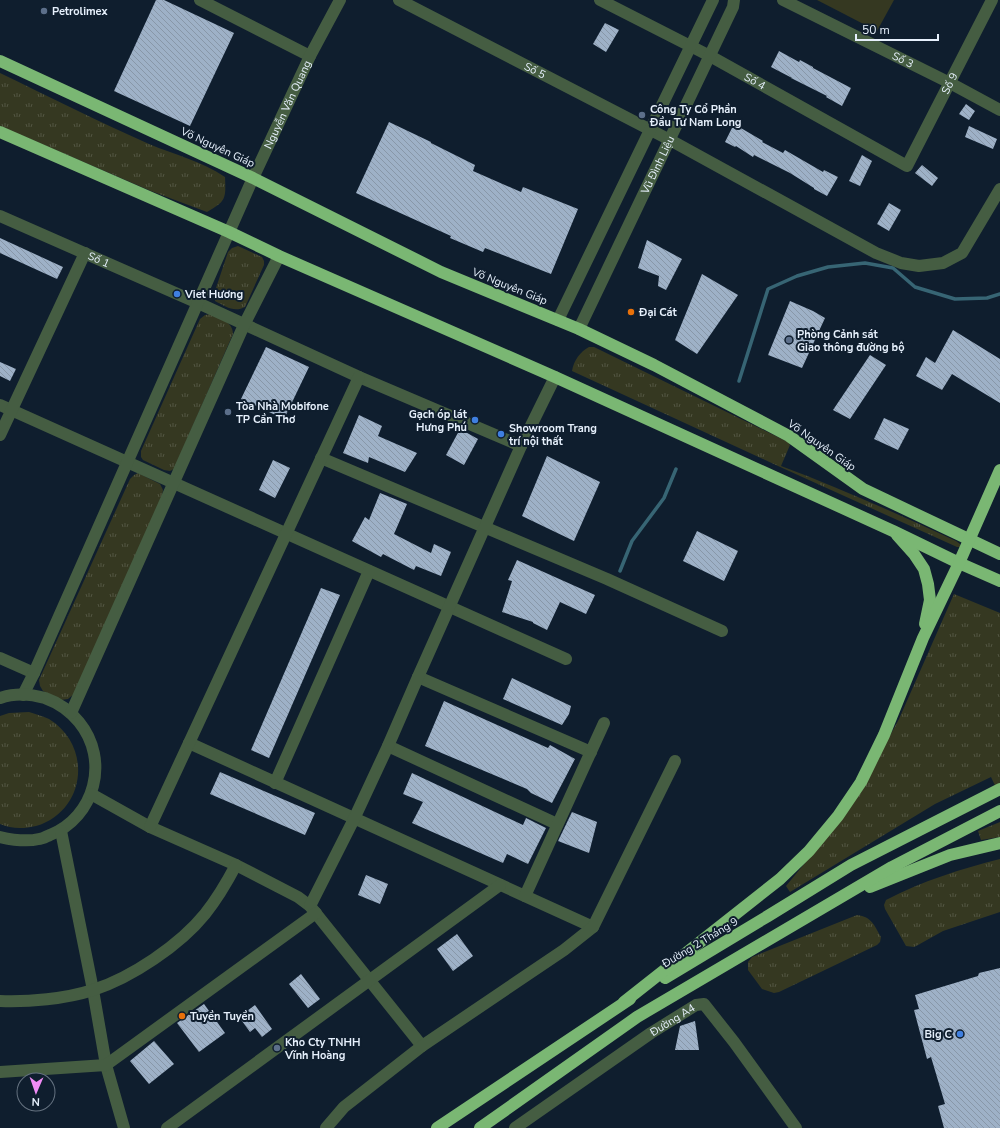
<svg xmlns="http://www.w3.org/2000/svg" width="1000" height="1128" viewBox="0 0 1000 1128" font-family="'Nunito Sans',sans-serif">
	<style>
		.grass { fill: url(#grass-tufts) }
		.green { fill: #353821 }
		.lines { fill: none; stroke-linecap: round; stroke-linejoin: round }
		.stream { stroke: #376574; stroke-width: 3.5 }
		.building { fill: url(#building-back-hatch) }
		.minor { stroke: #455d42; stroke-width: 12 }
		.highway { stroke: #7ab773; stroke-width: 12 }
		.service-dot { fill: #5c6f8a; stroke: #0f1e2e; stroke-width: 1.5 }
		.shop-dot { fill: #3f7fe0; stroke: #0f1e2e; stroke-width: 1.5 }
		.food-dot { fill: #e8710a; stroke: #0f1e2e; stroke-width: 1.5 }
		.labels { text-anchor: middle; stroke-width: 4; stroke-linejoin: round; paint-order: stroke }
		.poi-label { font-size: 11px; font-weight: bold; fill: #e6f0fc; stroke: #0f1e2e; text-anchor: start }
		.street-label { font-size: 11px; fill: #e6f0fc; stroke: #0f1e2e }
	</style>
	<defs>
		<pattern id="grass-tufts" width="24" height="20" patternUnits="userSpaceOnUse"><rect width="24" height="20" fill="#353821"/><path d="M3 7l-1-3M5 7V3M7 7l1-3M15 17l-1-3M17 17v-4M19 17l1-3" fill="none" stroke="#525542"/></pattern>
		<pattern id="building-back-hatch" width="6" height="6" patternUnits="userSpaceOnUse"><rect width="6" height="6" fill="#9eb1c7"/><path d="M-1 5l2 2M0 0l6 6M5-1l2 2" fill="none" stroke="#8897a8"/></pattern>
	</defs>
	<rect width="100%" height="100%" fill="#0f1e2e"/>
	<g class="grass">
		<path d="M 0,73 C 50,97 99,122 149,144 C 175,155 202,161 225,177 C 226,199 226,201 207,212 L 151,191 L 0,126 Z"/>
		<path d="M 238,246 L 262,257 L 264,261 L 264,265 L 245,307 C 234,313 225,306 215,301 L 214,294 L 228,252 L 232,248 Z"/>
		<path d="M 211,314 C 221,319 233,322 233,334 L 174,469 L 170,471 L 164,470 L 143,460 L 141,457 L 141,451 L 200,319 L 205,315 Z"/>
		<path d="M 589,347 L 594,347 L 788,442 L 790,445 L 781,466 C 840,488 898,514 956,541 L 960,544 L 960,547 L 957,547 L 778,466 L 572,371 C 574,360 580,352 589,347 Z"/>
		<path d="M 138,473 L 160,484 L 163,490 L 162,496 L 74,694 L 68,699 L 61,700 L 43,691 L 40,686 L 39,680 L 130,479 L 134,475 Z"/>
		<path d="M 954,594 L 1000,613 L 1000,796 L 991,777 L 935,804 L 790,892 L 786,886 L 841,819 L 864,783 L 899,719 Z"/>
		<path d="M 29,712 C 35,714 43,716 49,719 C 93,746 86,811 36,826 C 24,829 11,829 0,824 L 0,716 L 9,713 Z"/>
		<path d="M 1000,822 L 1000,837 L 981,840 L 978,831 Z"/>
		<path d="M 1000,859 L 1000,912 L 943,931 L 918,945 L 914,947 L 906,946 L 885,909 L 884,905 L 886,900 C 922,881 961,869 1000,859 Z"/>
		<path d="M 857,915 C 872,917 874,925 881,937 L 880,942 L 877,945 L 779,992 L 774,993 L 762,989 L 748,970 L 748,962 L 752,957 Z"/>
	</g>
	<path class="green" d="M 817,0 L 894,0 L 877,31 Z"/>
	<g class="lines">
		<g class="stream">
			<path d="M 739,381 L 768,289 L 797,276 L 828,267 L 865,263 L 893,268 L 915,287 L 955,299 L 987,298 L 1000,294"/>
			<path d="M 620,571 L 632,541 L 664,498 L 676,469"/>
		</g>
	</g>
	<g class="building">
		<path d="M 156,0 L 164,0 L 234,33 L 190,126 L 114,91 Z"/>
		<path d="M 605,23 L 619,30 L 606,52 L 593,44 Z"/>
		<path d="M 779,51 L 799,62 L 800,60 L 813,67 L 813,68 L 851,88 L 842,106 L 826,97 L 827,96 L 791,78 L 792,78 L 771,67 Z"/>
		<path d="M 966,104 L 975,111 L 969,120 L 959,114 Z"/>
		<path d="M 389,122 L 431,142 L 431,143 L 475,165 L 473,171 L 521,192 L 523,187 L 578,209 L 551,274 L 485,248 L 483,252 L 450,238 L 451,236 L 356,193 Z"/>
		<path d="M 734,124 L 763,141 L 762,142 L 783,153 L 785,150 L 823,172 L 824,170 L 838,177 L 827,196 L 814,189 L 814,188 L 790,173 L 754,155 L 753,157 L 736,146 L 735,147 L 725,142 Z"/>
		<path d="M 969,126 L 997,139 L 993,149 L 965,137 Z"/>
		<path d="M 862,155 L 872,161 L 860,186 L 849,181 Z"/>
		<path d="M 922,165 L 938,178 L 932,186 L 915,173 Z"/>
		<path d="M 889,203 L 901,210 L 889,231 L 877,224 Z"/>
		<path d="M 0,238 L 63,267 L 57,279 L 0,253 Z"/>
		<path d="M 647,240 L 682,259 L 666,290 L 658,286 L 659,276 L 638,268 Z"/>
		<path d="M 702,274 L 738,295 L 697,354 L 675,340 Z"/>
		<path d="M 790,301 L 813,311 L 825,318 L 802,368 L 768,355 Z"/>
		<path d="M 953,330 L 1000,359 L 1000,403 L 952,374 L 942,390 L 916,376 L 926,357 L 935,363 Z"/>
		<path d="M 266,347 L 309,367 L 284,419 L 241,399 Z"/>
		<path d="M 870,355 L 886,365 L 850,419 L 833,410 Z"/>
		<path d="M 0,362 L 16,369 L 10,381 L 0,376 Z"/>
		<path d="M 359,415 L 382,426 L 378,436 L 417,453 L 405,472 L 369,457 L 368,463 L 343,453 Z"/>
		<path d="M 884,418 L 909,429 L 898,450 L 874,439 Z"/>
		<path d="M 460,429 L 478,439 L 464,465 L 446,455 Z"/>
		<path d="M 547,456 L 600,482 L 574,541 L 522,516 Z"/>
		<path d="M 273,460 L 290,468 L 275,498 L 259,490 Z"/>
		<path d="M 380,493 L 407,504 L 394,534 L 431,553 L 434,544 L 451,552 L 441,576 L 416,566 L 414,570 L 383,554 L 381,557 L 352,541 L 365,517 L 369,520 Z"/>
		<path d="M 697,531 L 738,551 L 724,581 L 683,561 Z"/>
		<path d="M 517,560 L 595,595 L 586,614 L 560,602 L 547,630 L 533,623 L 533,622 L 502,612 L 512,581 L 508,580 Z"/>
		<path d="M 321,588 L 340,595 L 269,758 L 251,750 Z"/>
		<path d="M 512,678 L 571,706 L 569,714 L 562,725 L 503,699 Z"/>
		<path d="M 444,701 L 548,748 L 550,745 L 575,759 L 552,803 L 531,793 L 527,789 L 425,746 Z"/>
		<path d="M 220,772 L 315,813 L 305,835 L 210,794 Z"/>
		<path d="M 412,773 L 523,825 L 526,818 L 546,828 L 528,864 L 507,854 L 503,863 L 412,823 L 423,802 L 403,794 Z"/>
		<path d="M 572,812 L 597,822 L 589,853 L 558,841 Z"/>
		<path d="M 366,875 L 388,884 L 380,904 L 358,895 Z"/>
		<path d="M 457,934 L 473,956 L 453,971 L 437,949 Z"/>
		<path d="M 1000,968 L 1000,1128 L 944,1128 L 938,1106 L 945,1104 L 931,1057 L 927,1059 L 914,1010 L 919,1009 L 915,995 L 978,976 L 979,973 Z"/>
		<path d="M 301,974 L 320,999 L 308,1008 L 289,984 Z"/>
		<path d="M 204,1004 L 225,1033 L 199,1052 L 177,1023 Z"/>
		<path d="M 255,1005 L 272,1029 L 262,1037 L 255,1028 L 250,1032 L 239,1017 Z"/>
		<path d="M 695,1021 L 699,1050 L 675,1050 L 680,1026 Z"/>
		<path d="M 154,1041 L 174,1064 L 149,1084 L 130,1061 Z"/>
	</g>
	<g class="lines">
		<g class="minor">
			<path d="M 200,0 L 310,56"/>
			<path id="s1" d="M 399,0 L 670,140 L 876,253 L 901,263 L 919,266 L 943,263 L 962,253 L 1000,189"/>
			<path id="s2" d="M 600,0 L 710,56 L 907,166 L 992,0"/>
			<path id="s3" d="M 783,0 L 950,83 L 1000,110"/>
			<path id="s4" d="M 0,216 L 198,303 L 359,377 L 521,446"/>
			<path d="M 558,320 L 713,0"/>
			<path id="s5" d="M 579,329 L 733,7 L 734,0"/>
			<path d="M 0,405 L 566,659"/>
			<path d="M 0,435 L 85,253"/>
			<path d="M 321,458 L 607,579 L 722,631"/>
			<path d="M 0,658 L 34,673"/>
			<path d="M 418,677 L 591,752"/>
			<path id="s6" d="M 23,695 L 34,673 L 253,178 L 310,56 L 340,0"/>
			<path d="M 0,698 C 14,693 31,694 45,698 C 59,703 70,711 79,722 C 110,760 95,817 50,835 C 47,836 43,839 39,839 C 26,842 13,840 0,837"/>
			<path d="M 71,713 L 244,325 L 279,256"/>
			<path d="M 189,743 L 593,927"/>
			<path d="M 388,746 L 557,824"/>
			<path d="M 275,783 L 369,571"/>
			<path d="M 91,794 L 150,827 L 236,865 L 298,897 L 310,906 L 422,1046"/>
			<path d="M 150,827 L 359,377"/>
			<path d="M 61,831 L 93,990 L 106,1065 L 124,1128"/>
			<path d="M 525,896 L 604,723"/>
			<path d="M 310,906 L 354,819 L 388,746 L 418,677 L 521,446 L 555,377"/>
			<path d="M 0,1001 C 29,1002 65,999 93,990 C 131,978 180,945 205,914 C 217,899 227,882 236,865"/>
			<path d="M 0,1072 L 106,1065 L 316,913"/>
			<path d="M 167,1128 L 500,885"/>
			<path d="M 326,1128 L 344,1107 L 422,1046 L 564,950 L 593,927 L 675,761"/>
			<path id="s7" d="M 515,1128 L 651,1033 L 696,1005 L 704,1004 L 734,1042 L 796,1128"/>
		</g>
		<g class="highway">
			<path d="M 0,61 L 253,178 L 441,272 L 579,329 L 654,365 L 789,436 L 863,489 L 1000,554"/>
			<path d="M 0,132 L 229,232 L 279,256 L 555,377 L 893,531 L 959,563 L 1000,581"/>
			<path d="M 897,535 L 914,554 L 924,569 L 928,584 L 930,600 L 925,624"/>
			<path d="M 870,887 L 950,855 L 1000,843"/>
			<path d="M 665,978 L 768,916 L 851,865 L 1000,789"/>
			<path d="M 624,1002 L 780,879 L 809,851 L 838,816 L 861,782 L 884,735 L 923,638 L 959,563 L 1000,470"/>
			<path d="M 437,1128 L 630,999"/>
			<path d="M 480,1128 L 637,1017 L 892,867 L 1000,811"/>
		</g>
	</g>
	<g class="service-dot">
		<circle cx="44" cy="11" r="4"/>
		<circle cx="642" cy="115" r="4"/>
		<circle cx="789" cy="340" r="4"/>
		<circle cx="228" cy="412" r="4"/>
		<circle cx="277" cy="1048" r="4"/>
	</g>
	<g class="shop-dot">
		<circle cx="177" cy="294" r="4"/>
		<circle cx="475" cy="420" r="4"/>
		<circle cx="501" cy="434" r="4"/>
		<circle cx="960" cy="1034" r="4"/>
	</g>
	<g class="food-dot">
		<circle cx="631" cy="312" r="4"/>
		<circle cx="182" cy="1016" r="4"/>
	</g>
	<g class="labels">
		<g class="poi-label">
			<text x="52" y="15">Petrolimex</text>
			<text x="650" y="113">Công Ty Cổ Phần<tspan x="650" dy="13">Đầu Tư Nam Long</tspan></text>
			<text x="185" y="298">Viet Hương</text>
			<text x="639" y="316">Đại Cát</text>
			<text x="797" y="338">Phòng Cảnh sát<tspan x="797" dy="13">Giao thông đường bộ</tspan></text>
			<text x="236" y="410">Tòa Nhà Mobifone<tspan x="236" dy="13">TP Cần Thơ</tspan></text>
			<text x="467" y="418" text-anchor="end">Gạch óp lát<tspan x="467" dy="13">Hưng Phú</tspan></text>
			<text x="509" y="432">Showroom Trang<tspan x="509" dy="13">trí nội thất</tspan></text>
			<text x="190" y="1020">Tuyền Tuyền</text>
			<text x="952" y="1038" text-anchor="end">Big C</text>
			<text x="285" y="1046">Kho Cty TNHH<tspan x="285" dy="13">Vĩnh Hoàng</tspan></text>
		</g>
		<g class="street-label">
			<text dy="4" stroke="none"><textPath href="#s3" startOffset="134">Số 3</textPath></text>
			<text dy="4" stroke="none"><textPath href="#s1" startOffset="153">Số 5</textPath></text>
			<text dy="4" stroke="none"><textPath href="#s2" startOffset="175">Số 4</textPath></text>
			<text dy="4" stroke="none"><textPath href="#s2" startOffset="442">Số 9</textPath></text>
			<text dy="4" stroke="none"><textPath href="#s6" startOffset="647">Nguyễn Văn Quang</textPath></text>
			<text transform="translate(218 147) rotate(25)" y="4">Võ Nguyên Giáp</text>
			<text dy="4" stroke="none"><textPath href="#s5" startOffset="182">Vũ Đình Liệu</textPath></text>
			<text dy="4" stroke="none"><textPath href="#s4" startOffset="108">Số 1</textPath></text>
			<text transform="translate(510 286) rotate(22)" y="4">Võ Nguyên Giáp</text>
			<text transform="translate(822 445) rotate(35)" y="4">Võ Nguyên Giáp</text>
			<text transform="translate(700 942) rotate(-31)" y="4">Đường 2 Tháng 9</text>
			<text dy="4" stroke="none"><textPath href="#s7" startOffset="191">Đường A4</textPath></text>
		</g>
	</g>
	<g transform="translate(36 1092) rotate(182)"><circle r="19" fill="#0f1e2e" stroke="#657280"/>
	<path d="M0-3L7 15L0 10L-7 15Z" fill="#f08bf5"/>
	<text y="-6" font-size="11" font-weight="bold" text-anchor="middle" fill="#e6f0fc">N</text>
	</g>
	<path d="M856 34v6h82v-6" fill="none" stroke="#e6f0fc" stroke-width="2"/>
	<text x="862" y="34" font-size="12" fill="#e6f0fc" stroke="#0f1e2e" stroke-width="3" paint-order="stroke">50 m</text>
</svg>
